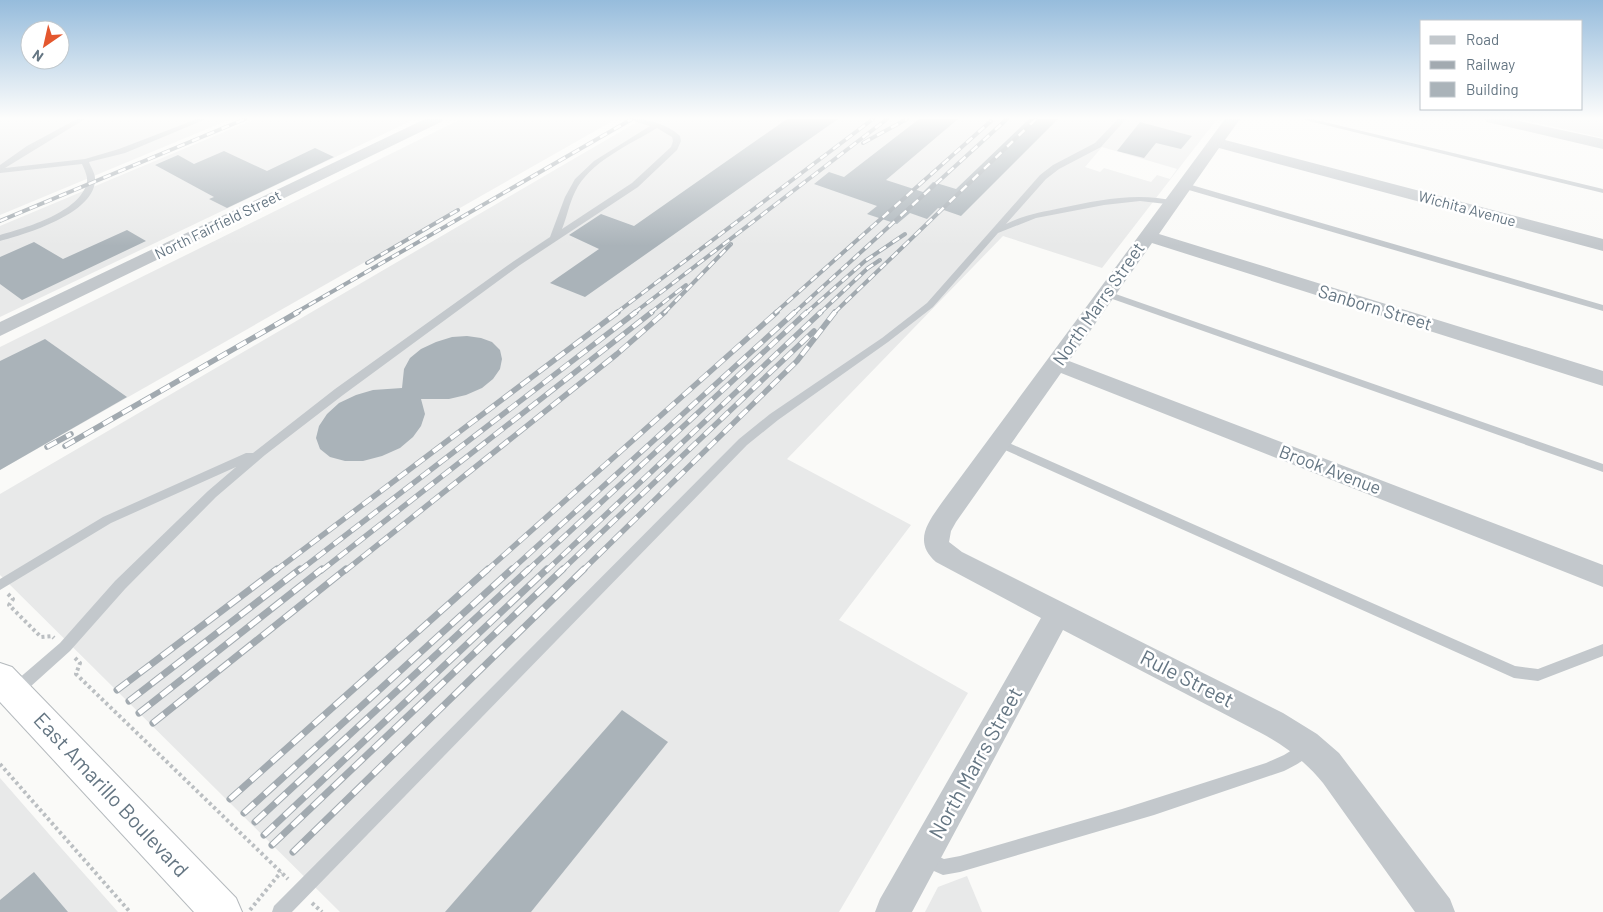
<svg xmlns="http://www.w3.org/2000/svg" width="1603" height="912" viewBox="0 0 1603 912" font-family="Barlow,sans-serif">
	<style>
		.built { fill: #e8e9e9; fill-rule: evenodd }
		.building { fill: #aab3b9 }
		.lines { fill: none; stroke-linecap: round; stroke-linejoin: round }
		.highway-casing { stroke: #b4b9bd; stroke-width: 2 }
		.path { stroke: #bbbfc2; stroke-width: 4; stroke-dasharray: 3 3; stroke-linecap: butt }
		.lane { fill: #c3c8cc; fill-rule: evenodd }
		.street { fill: #c3c8cc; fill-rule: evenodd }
		.highway { fill: #fff; fill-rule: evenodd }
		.rail-far2-casing { stroke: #a2aab0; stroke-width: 4 }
		.rail-far1-casing { stroke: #a2aab0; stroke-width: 5.5 }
		.rail-casing { stroke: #a2aab0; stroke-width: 7 }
		.rail-far2 { stroke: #fff; stroke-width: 2.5; stroke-dasharray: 8; stroke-linecap: butt }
		.rail-far1 { stroke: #fff; stroke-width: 4; stroke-dasharray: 11; stroke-linecap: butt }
		.rail { stroke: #fff; stroke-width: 5; stroke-dasharray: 14; stroke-linecap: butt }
		.labels { text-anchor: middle; stroke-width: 5; stroke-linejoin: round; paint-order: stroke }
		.far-street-label { font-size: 15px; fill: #657683; stroke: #fff }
		.street-label { font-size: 18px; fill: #657683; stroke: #fff }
		.near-street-label { font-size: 21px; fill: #657683; stroke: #fff }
	</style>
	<rect width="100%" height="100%" fill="#fafaf8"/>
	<g class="built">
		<path d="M 0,119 L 231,119 L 0,215 Z"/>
		<path d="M 255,119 L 415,119 L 0,317 L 0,226 Z"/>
		<path d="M 461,119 L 616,119 L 0,470 L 0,347 Z"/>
		<path d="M 642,119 L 1217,119 L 1102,268 L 1003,236 L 787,459 L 911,525 L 839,620 L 968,693 L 839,912 L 340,912 L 0,575 L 0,494 ZM 1102,147 L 1177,169 L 1170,179 L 1157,175 L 1151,182 L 1104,168 L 1100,172 L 1085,167 Z"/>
		<path d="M 1519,119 L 1603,119 L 1603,138 Z"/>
		<path d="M 0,778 L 62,849 L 118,912 L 0,912 Z"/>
		<path d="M 967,876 L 982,912 L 925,912 L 938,887 Z"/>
	</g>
	<g class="building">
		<path d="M 787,119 L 838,119 L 585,297 L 550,283 L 599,249 L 569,235 L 601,214 L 634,226 Z"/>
		<path d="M 919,119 L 958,119 L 886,180 L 923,192 L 933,182 L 956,189 L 1029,119 L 1058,119 L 961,216 L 938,208 L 927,219 L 910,213 L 897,224 L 867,214 L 877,206 L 814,184 L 829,172 L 844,177 Z"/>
		<path d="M 1140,122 L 1192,136 L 1181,149 L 1156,143 L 1144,158 L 1117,151 Z"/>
		<path d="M 315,148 L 334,157 L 227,208 L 209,199 L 214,197 L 155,165 L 178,155 L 194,164 L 224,151 L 267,171 Z"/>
		<path d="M 127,230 L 146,241 L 22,300 L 0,284 L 0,257 L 34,242 L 63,259 Z"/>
		<path d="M 467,336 L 481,338 L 492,342 L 500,350 L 502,359 L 500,369 L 493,379 L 482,388 L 466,395 L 449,399 L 421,399 L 425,414 L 421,426 L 413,437 L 400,448 L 382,456 L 363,461 L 345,461 L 330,457 L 320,449 L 316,438 L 319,426 L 327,414 L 339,403 L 356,395 L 373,390 L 402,388 L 404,369 L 410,358 L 421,349 L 436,342 L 452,337 Z"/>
		<path d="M 45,339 L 127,397 L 0,470 L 0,361 Z"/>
		<path d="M 622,710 L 668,742 L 531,912 L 445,912 Z"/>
		<path d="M 34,872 L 68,912 L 0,912 L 0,900 Z"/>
	</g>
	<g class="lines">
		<defs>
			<path id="highway" d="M 0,663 L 12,667 L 236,898 L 242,912 L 194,912 L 0,702 Z"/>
		</defs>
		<use href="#highway" class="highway-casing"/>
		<g class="path">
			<path d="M 8,594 L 13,599 L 9,605 L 41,637 L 52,636 L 54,638"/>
			<path d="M 75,658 L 80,663 L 76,674 L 288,879"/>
			<path d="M 0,764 L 130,912"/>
			<path d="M 312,903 L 322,912"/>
			<path d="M 250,910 L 281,872"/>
		</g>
		<g class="lane">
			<path d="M 77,119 L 85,119 L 5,168 L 85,159 L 119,149 L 197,119 L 206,119 L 125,153 L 89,162 C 91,168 96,174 95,181 C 93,214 26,234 0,241 L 0,235 C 25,228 81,212 87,182 C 88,176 84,169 82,164 L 0,173 L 0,165 L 27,146 Z"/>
			<path d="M 634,119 C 650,119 668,125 680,136 L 681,141 L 677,150 L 638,187 L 520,265 L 343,395 L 265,455 L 216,497 L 125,589 L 70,651 L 20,696 L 15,697 L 10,696 L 8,691 L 10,686 L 60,643 L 115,581 L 208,491 L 236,467 L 111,523 L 0,590 L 0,579 L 103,517 L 246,453 L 253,453 L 335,389 L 514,261 L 550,237 L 565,197 L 575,179 L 594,161 L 650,126 L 634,121 ZM 657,128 L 672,137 L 673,141 L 671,147 L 632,183 L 562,229 C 567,217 569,204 575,192 C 589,162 629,145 657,128 Z"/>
			<path d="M 1118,119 L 1126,119 L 1101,147 L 1059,169 L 1046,179 L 1006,224 C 1024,215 1042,212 1061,208 C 1099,200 1137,192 1175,201 L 1175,205 L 1140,201 L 1104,205 L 1036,218 L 998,233 L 933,307 L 888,342 L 778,420 L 747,445 L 292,912 L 272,912 L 274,906 L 739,439 L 770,414 L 882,338 L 927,303 L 1040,175 L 1053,165 L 1095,143 Z"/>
			<path d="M 1301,119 L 1312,119 L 1603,189 L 1603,193 Z"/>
			<path d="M 1182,184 L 1188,184 L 1603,305 L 1603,311 L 1182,188 Z"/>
			<path d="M 1107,291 L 1603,464 L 1603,472 L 1104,296 L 1104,292 Z"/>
			<path d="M 1000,439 L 1515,666 L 1538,669 L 1603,644 L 1603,656 L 1538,681 L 1514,678 L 996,446 L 994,443 Z"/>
			<path d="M 1308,740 L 1313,742 L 1315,747 C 1310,759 1295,765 1284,771 L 1154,815 L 960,872 L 943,875 L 918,864 L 916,858 L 918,852 L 924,850 L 944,859 L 960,856 L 1122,809 L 1266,763 L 1284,755 Z"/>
		</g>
		<g class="street">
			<path d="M 425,119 L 444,119 L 441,122 L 0,336 L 0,322 Z"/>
			<path d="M 1225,119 L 1240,119 L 1225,140 L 1603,239 L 1603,251 L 1219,148 L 1159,234 L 1603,371 L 1603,386 L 1152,243 L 1069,361 L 1603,565 L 1603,587 L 1061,373 L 956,522 L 951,531 L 949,542 L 962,552 L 1283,713 L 1317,734 L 1339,753 L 1450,899 L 1455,912 L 1415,912 L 1323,783 C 1306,762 1285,746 1261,733 L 1063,630 L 912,912 L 875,912 L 880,899 L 1041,618 L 936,562 C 912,541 929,521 943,501 Z"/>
			<path d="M 1485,119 L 1510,119 L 1603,139 L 1603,149 L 1487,122 Z"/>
		</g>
		<use href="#highway" class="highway"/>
		<defs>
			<g id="rail-far2">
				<path d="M 863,143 L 907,119"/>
				<path d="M 0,221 L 245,119"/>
				<path d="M 367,263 L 458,210"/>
				<path d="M 295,313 L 632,119"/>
				<path d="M 616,313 L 873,119"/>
				<path d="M 634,313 L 887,119"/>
				<path d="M 650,313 L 686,285"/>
				<path d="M 664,313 L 731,244"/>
				<path d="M 775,313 L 991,121"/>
				<path d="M 794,313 L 1007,119"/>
				<path d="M 806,313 L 865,261 L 905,234"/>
				<path d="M 820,313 L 868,268 L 880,260"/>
				<path d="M 834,313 L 1036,119"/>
			</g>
			<g id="rail-far1">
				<path d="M 65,446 L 298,312"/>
				<path d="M 47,447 L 71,434"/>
				<path d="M 275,571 L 618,312"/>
				<path d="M 299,571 L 636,312"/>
				<path d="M 321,571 L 652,312"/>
				<path d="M 345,571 L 617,354 L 665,312"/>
				<path d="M 486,571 L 777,312"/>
				<path d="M 510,571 L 795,312"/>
				<path d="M 527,571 L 807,312"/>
				<path d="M 546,571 L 821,312"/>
				<path d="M 561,571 L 814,331"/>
				<path d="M 582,571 L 797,361 L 835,312"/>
			</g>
			<g id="rail">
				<path d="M 117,690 L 277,569"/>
				<path d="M 129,701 L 300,569"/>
				<path d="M 139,713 L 322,569"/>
				<path d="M 153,723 L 346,569"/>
				<path d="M 230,799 L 488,569"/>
				<path d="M 244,813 L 512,569"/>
				<path d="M 255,822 L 529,569"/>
				<path d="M 264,835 L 547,569"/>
				<path d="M 272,845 L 563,569"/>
				<path d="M 293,852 L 584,569"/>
			</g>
		</defs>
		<use href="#rail-far2" class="rail-far2-casing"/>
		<use href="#rail-far1" class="rail-far1-casing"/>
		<use href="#rail" class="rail-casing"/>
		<use href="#rail-far2" class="rail-far2"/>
		<use href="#rail-far1" class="rail-far1"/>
		<use href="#rail" class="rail"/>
	</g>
	<linearGradient id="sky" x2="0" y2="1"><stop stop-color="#96bcdc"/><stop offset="0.48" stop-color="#fdfdfc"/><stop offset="1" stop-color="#fdfdfc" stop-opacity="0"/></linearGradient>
	<rect width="1603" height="246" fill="url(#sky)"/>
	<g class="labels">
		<g class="far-street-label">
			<text transform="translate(1467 209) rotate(15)" y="5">Wichita Avenue</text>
			<text transform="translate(218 225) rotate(-26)" y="5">North Fairfield Street</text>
		</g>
		<g class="street-label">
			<text transform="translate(1099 304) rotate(-55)" y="6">North Marrs Street</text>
			<text transform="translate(1375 308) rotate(17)" y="6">Sanborn Street</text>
			<text transform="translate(1330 470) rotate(21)" y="6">Brook Avenue</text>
		</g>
		<g class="near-street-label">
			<text transform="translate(1187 679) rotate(27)" y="7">Rule Street</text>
			<text transform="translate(976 763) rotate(-61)" y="7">North Marrs Street</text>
			<text transform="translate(111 795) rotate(47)" y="7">East Amarillo Boulevard</text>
		</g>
	</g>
	<rect x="1420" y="20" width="162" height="90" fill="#ffffff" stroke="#c1c8cd"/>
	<rect x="1430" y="36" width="25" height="8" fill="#c3c8cc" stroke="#c1c8cd"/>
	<text x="1466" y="45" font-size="15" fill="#657683">Road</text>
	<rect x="1430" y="61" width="25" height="8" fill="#a2aab0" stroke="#c1c8cd"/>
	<text x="1466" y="70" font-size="15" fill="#657683">Railway</text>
	<rect x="1430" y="82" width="25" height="15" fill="#aab3b9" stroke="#c1c8cd"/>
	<text x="1466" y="95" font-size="15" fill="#657683">Building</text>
	<g transform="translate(45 45) rotate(214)"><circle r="24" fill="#ffffff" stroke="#c1c8cd"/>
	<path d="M0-4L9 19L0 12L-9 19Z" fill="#e4572e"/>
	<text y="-8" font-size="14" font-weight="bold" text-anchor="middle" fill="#657683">N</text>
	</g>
</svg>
